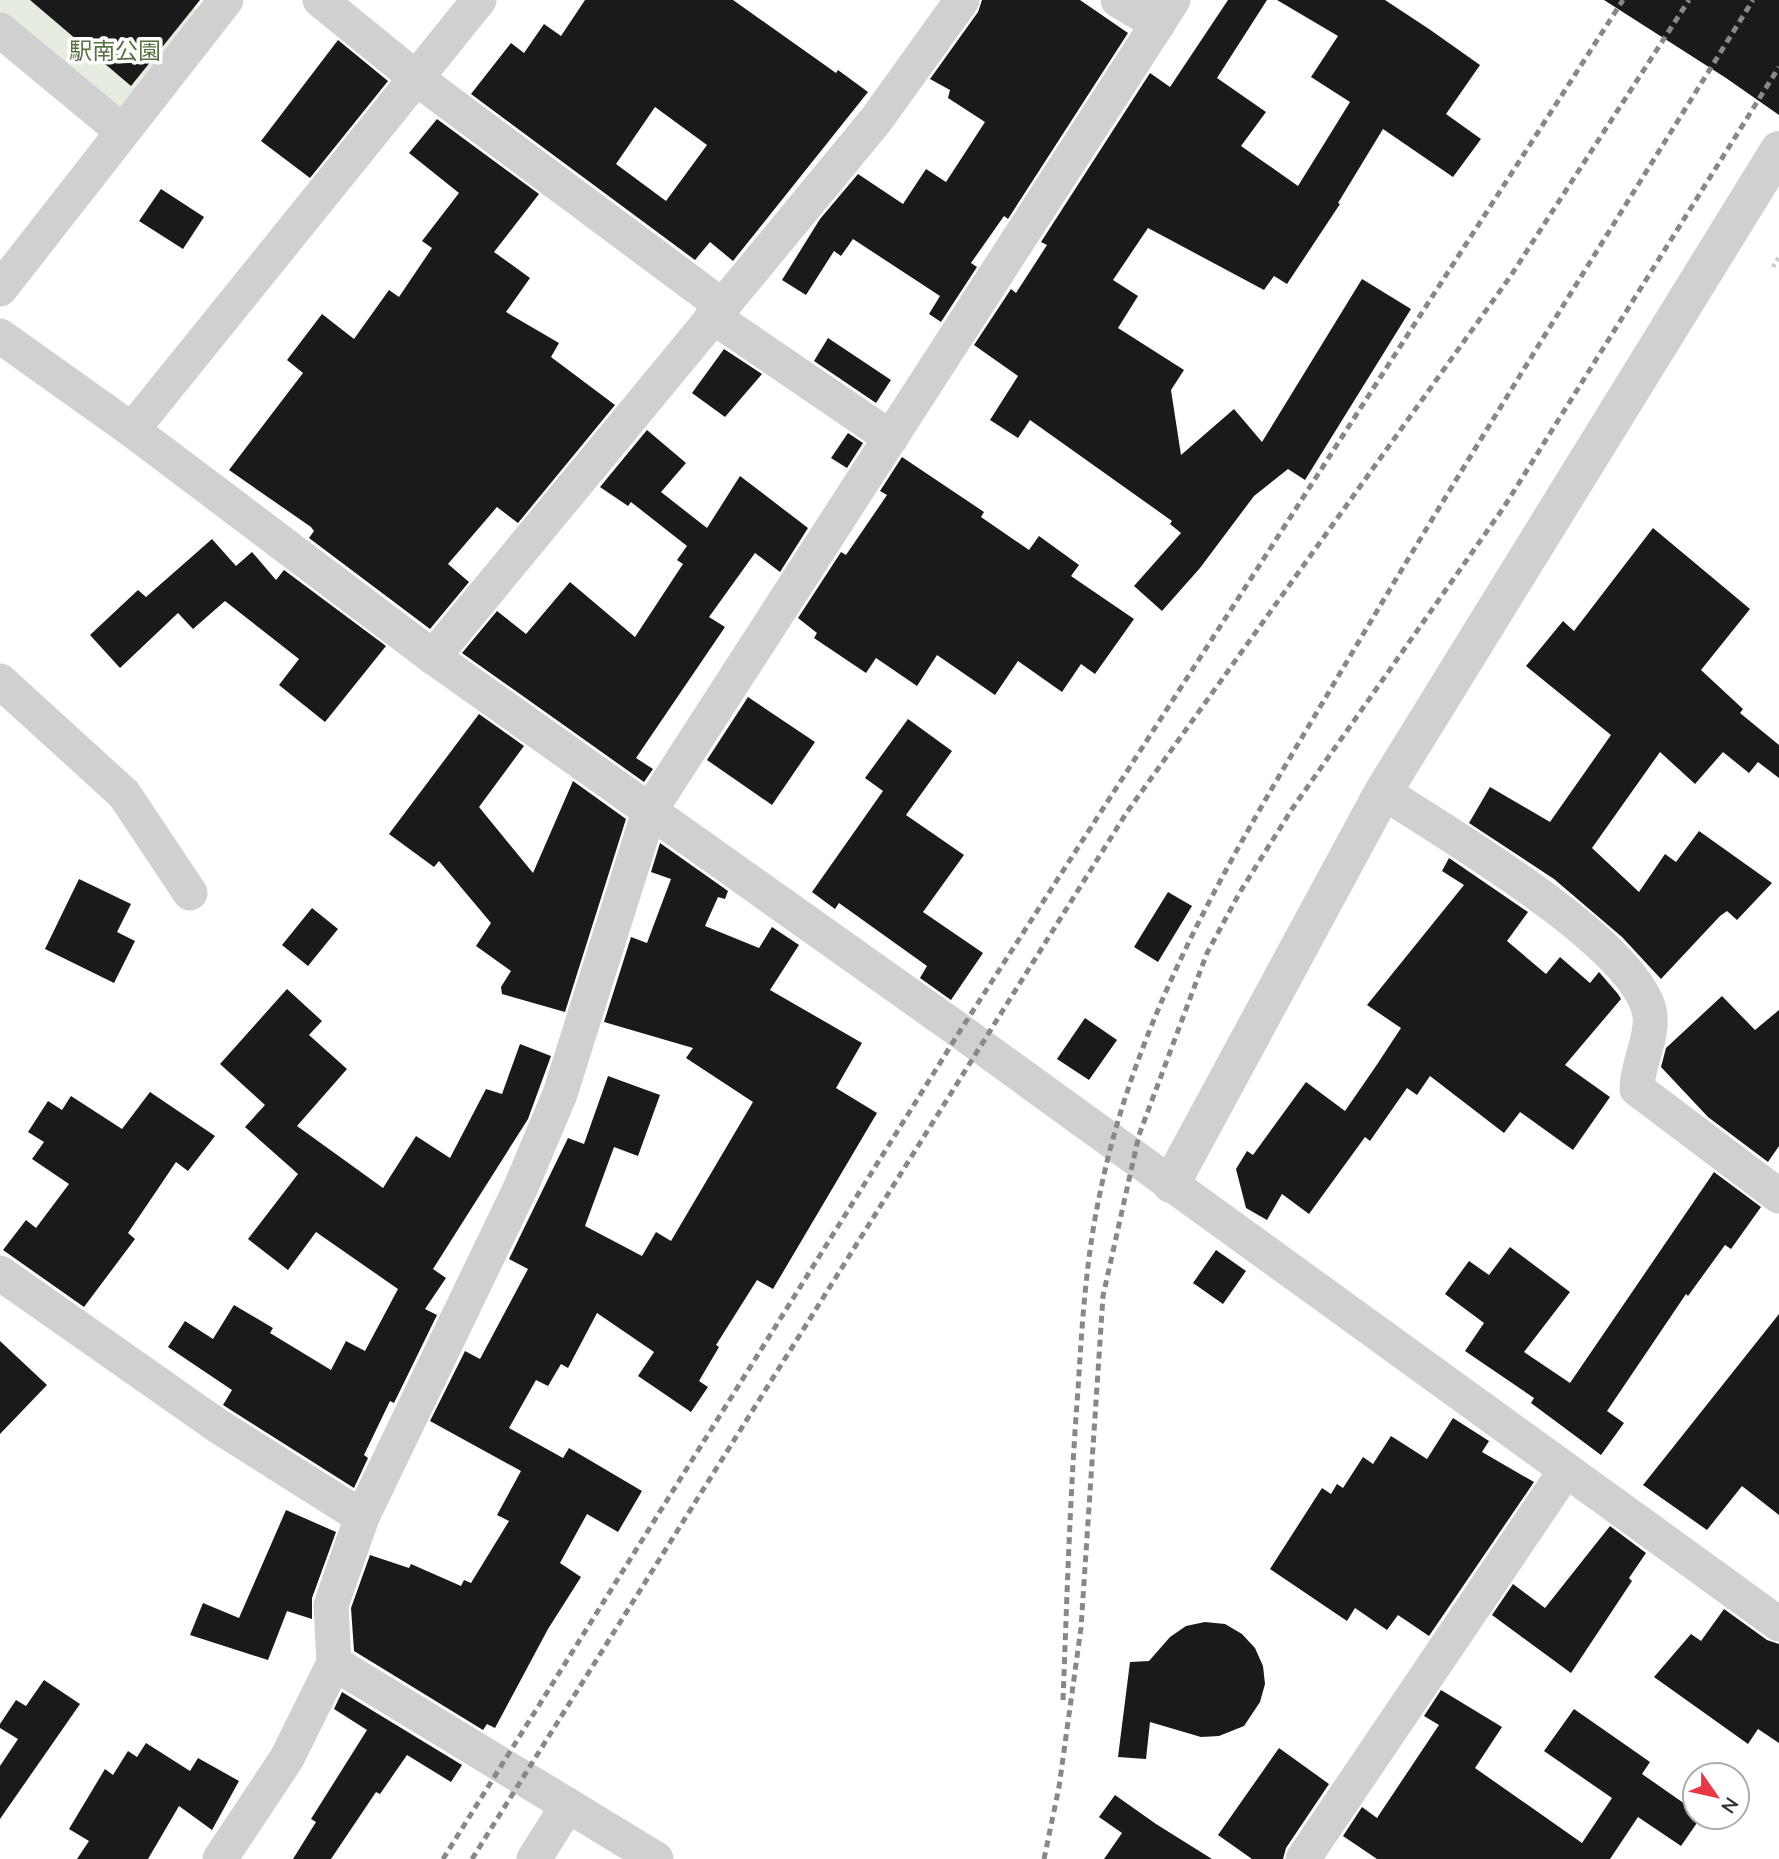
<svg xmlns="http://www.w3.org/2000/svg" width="1779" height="1859" viewBox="0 0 1779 1859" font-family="'Nunito Sans','Noto Sans JP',sans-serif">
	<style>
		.green { fill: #e6ecdf }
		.building { fill: #1a1a1a; fill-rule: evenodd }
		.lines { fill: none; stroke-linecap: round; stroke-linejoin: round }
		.path { stroke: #cdcdcd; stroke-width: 4.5; stroke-dasharray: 3.5 3.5; stroke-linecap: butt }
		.minor { stroke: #d0d0d0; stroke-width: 35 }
		.tertiary { stroke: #d0d0d0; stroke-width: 38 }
		.rail { stroke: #888; stroke-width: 5; stroke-dasharray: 7 5; stroke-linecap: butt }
		.labels { text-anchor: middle; stroke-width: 7; stroke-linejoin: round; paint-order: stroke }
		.park-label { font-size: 23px; fill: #56703f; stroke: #fff }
	</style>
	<rect width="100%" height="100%" fill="#fff"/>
	<path class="green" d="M 0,0 L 184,0 L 208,18 L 120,123 L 0,21 Z"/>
	<g class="building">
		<path d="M 30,0 L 200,0 L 131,86 Z"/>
		<path d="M 585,0 L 733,0 L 836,73 L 838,70 L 868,92 L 733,261 L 710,242 L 695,260 L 471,94 L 511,43 L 524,53 L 544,24 L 561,36 ZM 655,107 L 707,145 L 666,201 L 616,164 Z"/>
		<path d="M 982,0 L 1080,0 L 1128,33 L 1008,219 L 1004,216 L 971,263 L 977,267 L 941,322 L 929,314 L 940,296 L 853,239 L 841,256 L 834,251 L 806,295 L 782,280 L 820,219 L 858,174 L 903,204 L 926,169 L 946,182 L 985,122 L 948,98 L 950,90 L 930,79 L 978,12 Z"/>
		<path d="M 1228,0 L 1267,0 L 1217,78 L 1266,112 L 1241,146 L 1298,186 L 1350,102 L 1311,77 L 1338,36 L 1277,0 L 1385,0 L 1429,29 L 1480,65 L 1446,114 L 1481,139 L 1453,177 L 1383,129 L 1338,203 L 1340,204 L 1287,284 L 1274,276 L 1264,290 L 1148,228 L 1113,280 L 1138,296 L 1118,328 L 1184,370 L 1171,390 L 1181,455 L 1234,409 L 1262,442 L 1362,279 L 1411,309 L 1305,480 L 1288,469 L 1254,496 L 1200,568 L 1162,611 L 1134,586 L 1181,533 L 1170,524 L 1172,521 L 1030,420 L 1018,438 L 990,420 L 1018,376 L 974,345 L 1011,289 L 1016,293 L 1047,245 L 1041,242 L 1150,73 L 1170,87 Z"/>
		<path d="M 1604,0 L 1779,0 L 1779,115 L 1726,78 Z"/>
		<path d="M 338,40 L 388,81 L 310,178 L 261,141 Z"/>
		<path d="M 437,119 L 539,194 L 494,252 L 530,278 L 506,312 L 559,343 L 551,357 L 615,405 L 518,523 L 497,507 L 448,564 L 469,582 L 430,629 L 309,538 L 314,531 L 311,527 L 229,470 L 303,373 L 287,360 L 322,314 L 354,339 L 389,290 L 399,297 L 432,248 L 422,241 L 459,193 L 409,153 Z"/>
		<path d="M 161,189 L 204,217 L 183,249 L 139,221 Z"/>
		<path d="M 828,338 L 891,380 L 876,403 L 814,361 Z"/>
		<path d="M 724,349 L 762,374 L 725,417 L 692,393 Z"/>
		<path d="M 647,430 L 686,463 L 661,492 L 707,528 L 740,476 L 808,528 L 780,572 L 755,553 L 709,617 L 725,627 L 636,758 L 653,769 L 644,782 L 462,653 L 497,611 L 526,634 L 570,582 L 635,637 L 683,564 L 677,560 L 687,546 L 631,502 L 628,506 L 600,487 Z"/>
		<path d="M 848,433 L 863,443 L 847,468 L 831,458 Z"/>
		<path d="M 902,457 L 984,512 L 981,517 L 1029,550 L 1039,536 L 1079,565 L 1071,576 L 1134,619 L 1095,674 L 1081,664 L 1062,692 L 1018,661 L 995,695 L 937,655 L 917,686 L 876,658 L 866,673 L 814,638 L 817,633 L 798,618 L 841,552 L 846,555 L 887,495 L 880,491 Z"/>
		<path d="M 1653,528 L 1750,609 L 1701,670 L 1743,709 L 1740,713 L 1779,745 L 1779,778 L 1758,762 L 1749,773 L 1723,752 L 1695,784 L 1660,752 L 1592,848 L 1639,892 L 1665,854 L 1676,862 L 1699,831 L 1772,883 L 1737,920 L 1727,911 L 1720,916 L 1661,979 L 1622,937 L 1554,879 L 1469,823 L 1490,787 L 1550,822 L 1611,735 L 1526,666 L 1563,621 L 1574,631 Z"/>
		<path d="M 212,539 L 236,566 L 252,552 L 276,580 L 284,570 L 386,646 L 325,722 L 279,685 L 299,659 L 225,601 L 193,629 L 178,613 L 120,668 L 90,635 L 138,590 L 146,597 Z"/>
		<path d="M 748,697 L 815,742 L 772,805 L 707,760 Z"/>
		<path d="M 479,714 L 524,746 L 479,807 L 533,873 L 573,781 L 626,819 L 565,1012 L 502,994 L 501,987 L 511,971 L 476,946 L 491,923 L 439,861 L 434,867 L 389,834 Z"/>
		<path d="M 908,719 L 952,751 L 906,815 L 964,855 L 923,912 L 983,953 L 951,1000 L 920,978 L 927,966 L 839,903 L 835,909 L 812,892 L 883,791 L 865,778 Z"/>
		<path d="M 660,843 L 728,891 L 725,899 L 718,897 L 705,926 L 759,948 L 772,927 L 799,945 L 770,990 L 862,1043 L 836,1088 L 877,1113 L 773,1289 L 757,1280 L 716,1345 L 719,1347 L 699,1381 L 708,1387 L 691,1412 L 638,1376 L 654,1352 L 597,1313 L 568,1368 L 561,1364 L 548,1386 L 536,1380 L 509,1428 L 563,1458 L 569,1448 L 642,1491 L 618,1532 L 587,1514 L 560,1563 L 581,1577 L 548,1629 L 495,1728 L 487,1724 L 483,1730 L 354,1651 L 351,1608 L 370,1555 L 409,1568 L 411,1564 L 461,1586 L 464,1580 L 471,1583 L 509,1521 L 497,1515 L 521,1471 L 430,1421 L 465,1351 L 480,1359 L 528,1269 L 509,1259 L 568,1138 L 584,1144 L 608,1076 L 660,1095 L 638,1156 L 614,1147 L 585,1226 L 642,1256 L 656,1232 L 671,1241 L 753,1102 L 686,1058 L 693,1048 L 604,1022 L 631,937 L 647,943 L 671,879 L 651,872 Z"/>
		<path d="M 1449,858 L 1528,912 L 1507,941 L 1546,974 L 1560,957 L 1590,983 L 1599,972 L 1618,994 L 1621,999 L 1565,1065 L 1610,1097 L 1573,1150 L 1520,1112 L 1504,1133 L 1430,1076 L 1417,1095 L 1407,1088 L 1370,1141 L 1365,1137 L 1309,1214 L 1282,1194 L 1267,1220 L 1246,1208 L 1236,1169 L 1247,1151 L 1253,1155 L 1306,1082 L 1345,1111 L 1376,1066 L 1401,1028 L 1367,1005 L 1464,885 L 1442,871 Z"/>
		<path d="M 79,879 L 131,904 L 117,932 L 135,941 L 114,983 L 45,949 Z"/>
		<path d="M 1168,892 L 1192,906 L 1158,962 L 1134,947 Z"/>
		<path d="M 312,908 L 338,929 L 308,966 L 282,945 Z"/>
		<path d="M 287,989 L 322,1021 L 309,1035 L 347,1069 L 297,1126 L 383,1188 L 416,1136 L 450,1158 L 486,1089 L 502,1094 L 520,1044 L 551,1056 L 528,1119 L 433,1269 L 446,1278 L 425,1309 L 437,1315 L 394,1403 L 390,1401 L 364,1455 L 368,1458 L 354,1488 L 223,1405 L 232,1390 L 168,1347 L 185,1321 L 213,1339 L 234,1305 L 273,1328 L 270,1333 L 331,1370 L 346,1341 L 365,1351 L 398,1289 L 316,1232 L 288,1270 L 248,1239 L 298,1174 L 245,1127 L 265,1105 L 220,1064 Z"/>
		<path d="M 1722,996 L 1755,1030 L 1779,1010 L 1779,1146 L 1768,1162 L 1708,1117 L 1661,1067 L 1666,1048 Z"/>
		<path d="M 1085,1018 L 1117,1040 L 1089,1080 L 1057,1059 Z"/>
		<path d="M 150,1092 L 215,1136 L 188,1171 L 176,1162 L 128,1233 L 135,1239 L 84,1307 L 3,1250 L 26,1220 L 36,1228 L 69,1184 L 32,1159 L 44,1142 L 28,1132 L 48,1101 L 62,1110 L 71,1096 L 122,1129 Z"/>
		<path d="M 1714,1172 L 1761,1207 L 1731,1249 L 1725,1245 L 1688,1296 L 1686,1294 L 1607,1411 L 1624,1423 L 1601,1455 L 1531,1403 L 1534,1398 L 1465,1351 L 1484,1323 L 1445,1294 L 1469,1261 L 1489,1275 L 1510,1247 L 1570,1292 L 1524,1352 L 1570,1383 Z"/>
		<path d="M 1216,1250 L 1246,1271 L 1223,1304 L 1193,1283 Z"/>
		<path d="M 1779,1314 L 1779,1515 L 1742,1486 L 1707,1530 L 1643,1485 Z"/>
		<path d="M 0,1341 L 47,1385 L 0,1434 Z"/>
		<path d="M 1453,1418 L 1489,1441 L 1482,1452 L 1534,1482 L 1429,1636 L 1398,1615 L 1387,1630 L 1355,1608 L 1347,1621 L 1270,1569 L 1322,1488 L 1331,1494 L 1337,1484 L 1343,1488 L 1363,1457 L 1373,1464 L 1391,1436 L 1427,1459 Z"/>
		<path d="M 286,1510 L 336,1532 L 312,1598 L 312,1619 L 287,1611 L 268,1660 L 190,1635 L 203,1603 L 239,1618 Z"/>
		<path d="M 1610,1526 L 1646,1553 L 1629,1578 L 1632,1581 L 1571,1673 L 1492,1615 L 1513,1584 L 1545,1608 Z"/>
		<path d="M 1724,1609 L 1767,1640 L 1779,1644 L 1779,1743 L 1758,1729 L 1748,1744 L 1654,1677 L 1691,1634 L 1701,1641 Z"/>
		<path d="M 1205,1622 L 1225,1624 L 1242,1634 L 1255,1648 L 1263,1666 L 1265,1684 L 1260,1702 L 1244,1726 L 1219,1736 L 1201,1737 L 1150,1722 L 1146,1759 L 1118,1757 L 1130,1662 L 1149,1661 L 1170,1637 L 1186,1626 Z"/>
		<path d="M 44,1680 L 80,1704 L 0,1819 L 0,1766 L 18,1739 L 0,1728 L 0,1724 L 16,1700 L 26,1706 Z"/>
		<path d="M 1441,1690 L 1502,1727 L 1475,1768 L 1582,1843 L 1612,1798 L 1544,1751 L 1574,1709 L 1650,1762 L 1642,1774 L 1695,1811 L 1695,1817 L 1701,1817 L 1681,1846 L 1638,1817 L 1610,1859 L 1377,1859 L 1343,1836 L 1362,1807 L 1377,1818 L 1439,1725 L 1424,1716 Z"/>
		<path d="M 342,1692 L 462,1765 L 451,1782 L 407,1755 L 380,1794 L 376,1792 L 331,1859 L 293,1859 L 316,1822 L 311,1819 L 367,1730 L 334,1709 Z"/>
		<path d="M 146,1743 L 190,1771 L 198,1758 L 239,1781 L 212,1830 L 179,1806 L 148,1859 L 77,1859 L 89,1841 L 69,1829 L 105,1769 L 113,1775 L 128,1751 L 137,1757 Z"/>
		<path d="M 1279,1748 L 1329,1784 L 1286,1848 L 1283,1859 L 1252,1859 L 1218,1835 Z"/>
		<path d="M 1115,1795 L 1156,1824 L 1212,1859 L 1104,1859 L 1122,1833 L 1099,1817 Z"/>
	</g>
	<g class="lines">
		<path class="path" d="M 1773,267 L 1779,257"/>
		<g class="minor">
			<path d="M 320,0 L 416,78 L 721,305"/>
			<path d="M 1118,0 L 1158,24"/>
			<path d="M 0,30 L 122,131"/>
			<path d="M 0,289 L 226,0"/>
			<path d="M 712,316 L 891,438"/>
			<path d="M 0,336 L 132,430 L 433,657 L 960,1031 L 1779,1624"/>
			<path d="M 132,430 L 479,0"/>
			<path d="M 433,657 L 876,120 L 962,0"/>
			<path d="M 0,681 L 124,794 L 190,893"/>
			<path d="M 1383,792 C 1445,832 1631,941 1649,1010 C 1655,1035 1637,1063 1637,1089 L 1779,1196"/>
			<path d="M 0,1273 L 218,1426 L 362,1517"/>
			<path d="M 334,1663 L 656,1859"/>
			<path d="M 220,1859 L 287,1758 L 334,1663 L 331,1605 L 362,1517 L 520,1189 L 560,1094 L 649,812 L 1173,0"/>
			<path d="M 534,1859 L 568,1805"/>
			<path d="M 1303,1859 L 1566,1470"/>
		</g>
		<path class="tertiary" d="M 1171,1184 L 1383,792 L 1779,150"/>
		<g class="rail">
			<path d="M 1063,1700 C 1067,1597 1070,1493 1078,1390 C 1082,1324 1086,1258 1100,1193 C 1140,997 1249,828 1349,658 C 1480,437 1617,219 1753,0"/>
			<path d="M 443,1859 L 960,1031 L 1623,0"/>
			<path d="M 472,1859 L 1127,812 L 1510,277 L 1689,0"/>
			<path d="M 1044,1859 L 1059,1787 L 1081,1628 L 1103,1296 L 1139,1135 L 1207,953 L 1240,892 L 1292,809 L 1504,507 L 1779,67"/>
		</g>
	</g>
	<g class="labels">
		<g class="park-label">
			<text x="115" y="59">駅南公園</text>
		</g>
	</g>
	<g transform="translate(1716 1796) rotate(124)"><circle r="33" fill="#ffffff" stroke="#adadad" stroke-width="2"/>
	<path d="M0-5L12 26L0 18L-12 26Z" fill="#e63946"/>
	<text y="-10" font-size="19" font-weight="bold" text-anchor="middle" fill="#333333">N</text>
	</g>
</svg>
